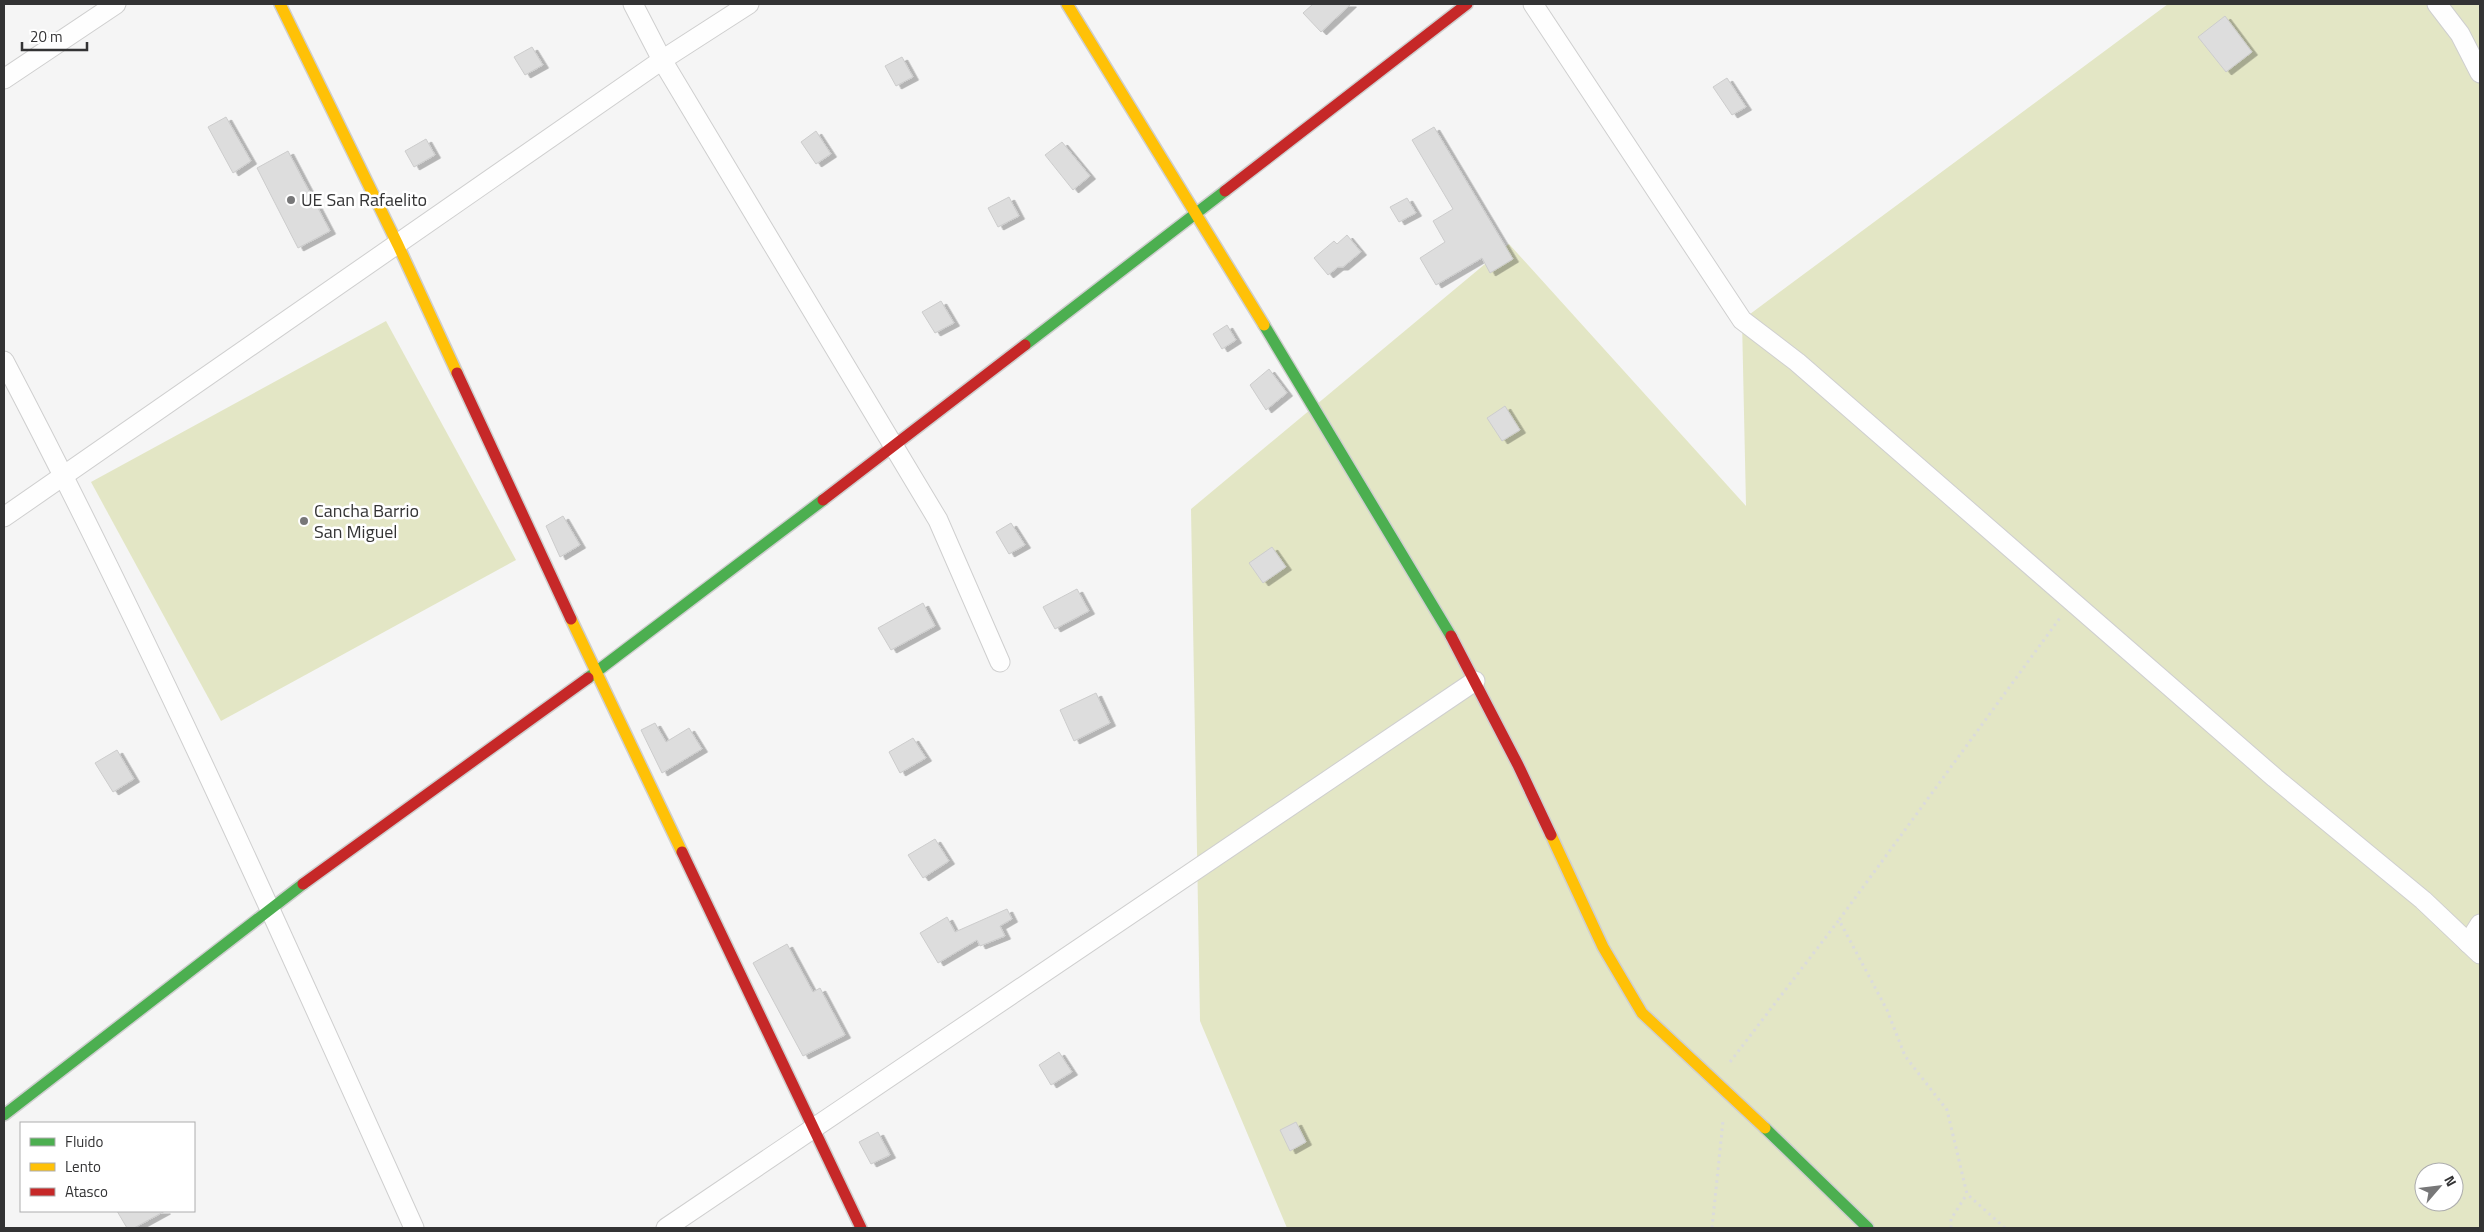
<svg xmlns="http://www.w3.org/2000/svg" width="2484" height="1232" viewBox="0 0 2484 1232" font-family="'Titillium Web',sans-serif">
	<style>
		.green { fill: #e3e6c5; fill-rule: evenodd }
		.building { fill: #ddd; stroke: #ccc; filter: url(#shadow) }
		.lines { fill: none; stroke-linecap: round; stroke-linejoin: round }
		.street-casing { stroke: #cfcfcf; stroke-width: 21 }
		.fast-casing { stroke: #cfcfcf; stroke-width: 14 }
		.slow-casing { stroke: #cfcfcf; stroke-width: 14 }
		.jam-casing { stroke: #cfcfcf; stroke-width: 14 }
		.path { stroke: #dbdbdc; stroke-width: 3; stroke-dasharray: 2.5 4; stroke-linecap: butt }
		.street { stroke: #fefefe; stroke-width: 19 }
		.fast { stroke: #4caf50; stroke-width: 11 }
		.slow { stroke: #ffc107; stroke-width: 11 }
		.jam { stroke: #c62828; stroke-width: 11 }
		.poi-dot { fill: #777778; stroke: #fff; stroke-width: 2 }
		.labels { text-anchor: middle; stroke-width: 5; stroke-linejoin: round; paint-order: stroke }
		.poi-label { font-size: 18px; fill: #333334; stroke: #fff; text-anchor: start }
	</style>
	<defs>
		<filter id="shadow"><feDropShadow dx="5.5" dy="3" stdDeviation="0" flood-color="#0004"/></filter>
	</defs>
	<rect width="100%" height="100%" fill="#f5f5f5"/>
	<g class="green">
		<path d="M 2168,4 L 2480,4 L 2480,1228 L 1287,1228 L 1200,1021 L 1191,509 L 1509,244 L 1746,506 L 1742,320 ZM 2424,1172 L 2454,1172 L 2454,1202 L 2424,1202 Z"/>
		<path d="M 386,321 L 516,560 L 221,721 L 91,482 Z"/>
	</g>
	<g class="building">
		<path d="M 1313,4 L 1351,4 L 1321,32 L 1303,13 Z"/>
		<path d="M 2225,16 L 2252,52 L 2226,72 L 2198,37 Z"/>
		<path d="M 532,47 L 543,65 L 525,75 L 514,57 Z"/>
		<path d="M 902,57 L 913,77 L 896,86 L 885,66 Z"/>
		<path d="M 1727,78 L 1746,107 L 1732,115 L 1713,87 Z"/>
		<path d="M 226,117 L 251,161 L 233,173 L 208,127 Z"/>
		<path d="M 1434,127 L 1513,259 L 1490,273 L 1482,258 L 1436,285 L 1420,258 L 1445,242 L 1433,221 L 1453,209 L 1412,140 Z"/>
		<path d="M 816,131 L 831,154 L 816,164 L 801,142 Z"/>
		<path d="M 426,139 L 435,155 L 414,167 L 405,151 Z"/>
		<path d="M 1062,142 L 1090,176 L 1073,190 L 1045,155 Z"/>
		<path d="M 288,151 L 330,231 L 298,248 L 257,168 Z"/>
		<path d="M 1009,197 L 1019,216 L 998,227 L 988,208 Z"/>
		<path d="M 1407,198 L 1416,213 L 1399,222 L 1390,207 Z"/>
		<path d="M 1347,235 L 1361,252 L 1343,267 L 1338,267 L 1328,275 L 1314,258 L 1334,241 L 1337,244 Z"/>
		<path d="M 941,301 L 954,323 L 935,333 L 922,312 Z"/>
		<path d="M 1227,325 L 1236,340 L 1222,349 L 1213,334 Z"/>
		<path d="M 1269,369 L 1287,393 L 1266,410 L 1250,385 Z"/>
		<path d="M 1505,406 L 1520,430 L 1502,441 L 1487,418 Z"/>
		<path d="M 563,516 L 580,545 L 560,557 L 546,526 Z"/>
		<path d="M 1011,523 L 1025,545 L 1009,554 L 996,532 Z"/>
		<path d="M 1272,547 L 1286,567 L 1263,583 L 1249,563 Z"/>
		<path d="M 1077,589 L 1089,611 L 1055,629 L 1043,607 Z"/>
		<path d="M 923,603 L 935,626 L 891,650 L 878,628 Z"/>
		<path d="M 1096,693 L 1110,723 L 1074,741 L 1060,710 Z"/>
		<path d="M 655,723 L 666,742 L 689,728 L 702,749 L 662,773 L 641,730 Z"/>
		<path d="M 913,738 L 926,758 L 900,773 L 889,752 Z"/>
		<path d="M 117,750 L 134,779 L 113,792 L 95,763 Z"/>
		<path d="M 935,839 L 949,861 L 923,878 L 908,855 Z"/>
		<path d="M 1007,909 L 1012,919 L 1000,926 L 1005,936 L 980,946 L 977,940 L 938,963 L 920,933 L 947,917 L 955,932 Z"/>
		<path d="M 787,944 L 813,992 L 820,988 L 845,1035 L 803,1056 L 753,963 Z"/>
		<path d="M 1059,1052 L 1072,1072 L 1051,1085 L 1039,1065 Z"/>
		<path d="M 1296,1122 L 1306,1142 L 1290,1151 L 1280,1130 Z"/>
		<path d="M 878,1132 L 890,1155 L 871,1164 L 859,1142 Z"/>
		<path d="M 117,1211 L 165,1211 L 134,1228 L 127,1228 Z"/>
	</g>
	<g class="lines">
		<defs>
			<g id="street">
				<path d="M 633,4 L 662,60 L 938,520 L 1000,662"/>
				<path d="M 1533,4 L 1742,320 L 1797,362 L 2275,778 L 2423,900 L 2480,954"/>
				<path d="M 2437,4 L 2460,34 L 2480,73"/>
				<path d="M 4,79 L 116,4"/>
				<path d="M 4,361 C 153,644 283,937 414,1228"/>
				<path d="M 4,517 L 662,60 L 749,4"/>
				<path d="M 2468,943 L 2480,924"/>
				<path d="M 666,1228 L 1475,681"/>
			</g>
			<g id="fast">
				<path d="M 1264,325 L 1451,636"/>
				<path d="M 1025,345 L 1225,191"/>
				<path d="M 588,678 L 823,500"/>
				<path d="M 4,1115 L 303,884"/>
				<path d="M 1765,1128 L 1868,1228"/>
			</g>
			<g id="slow">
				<path d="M 280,4 L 398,245 L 457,373"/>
				<path d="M 1067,4 L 1264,325"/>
				<path d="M 571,619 L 682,852"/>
				<path d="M 1551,835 L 1603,947 L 1642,1013 L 1765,1128"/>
			</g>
			<g id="jam">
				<path d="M 1225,191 L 1467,4"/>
				<path d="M 457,373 L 571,619"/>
				<path d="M 823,500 L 1025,345"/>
				<path d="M 1451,636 L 1518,765 L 1551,835"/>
				<path d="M 682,852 L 861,1228"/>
				<path d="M 303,884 L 588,678"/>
			</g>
		</defs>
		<use href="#street" class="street-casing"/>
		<use href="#fast" class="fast-casing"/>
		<use href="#slow" class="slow-casing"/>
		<use href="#jam" class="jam-casing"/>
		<g class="path">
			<path d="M 1730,1062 L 1839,920"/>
			<path d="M 1712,1228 L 1723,1121"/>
			<path d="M 1951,1228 L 1951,1219 L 1967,1194"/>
			<path d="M 2005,1228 L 1967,1194 L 1947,1110 L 1905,1056 L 1887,1010 L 1839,920 L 2060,618"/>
		</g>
		<use href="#street" class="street"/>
		<use href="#fast" class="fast"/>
		<use href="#slow" class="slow"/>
		<use href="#jam" class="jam"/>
	</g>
	<g class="poi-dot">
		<circle cx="291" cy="200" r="5"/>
		<circle cx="304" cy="521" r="5"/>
	</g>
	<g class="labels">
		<g class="poi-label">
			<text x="301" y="206">UE San Rafaelito</text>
			<text x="314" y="517">Cancha Barrio<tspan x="314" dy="21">San Miguel</tspan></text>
		</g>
	</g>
	<rect width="2484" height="1232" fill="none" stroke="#333334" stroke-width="10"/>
	<rect x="20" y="1122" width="175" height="90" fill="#ffffff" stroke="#adadae"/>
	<rect x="30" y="1138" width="25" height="8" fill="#4caf50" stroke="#adadae"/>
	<text x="65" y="1147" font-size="15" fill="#333334">Fluido</text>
	<rect x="30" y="1163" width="25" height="8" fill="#ffc107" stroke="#adadae"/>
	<text x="65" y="1172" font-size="15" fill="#333334">Lento</text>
	<rect x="30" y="1188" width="25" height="8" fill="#c62828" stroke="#adadae"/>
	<text x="65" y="1197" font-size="15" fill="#333334">Atasco</text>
	<g transform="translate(2439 1187) rotate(62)"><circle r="24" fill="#ffffff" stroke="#adadae"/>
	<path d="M0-4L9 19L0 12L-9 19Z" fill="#777778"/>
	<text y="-8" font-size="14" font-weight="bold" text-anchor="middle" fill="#333334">N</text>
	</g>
	<path d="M22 42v8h65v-8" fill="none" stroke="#333334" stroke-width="2.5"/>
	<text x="30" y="42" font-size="15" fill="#333334" stroke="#ffffff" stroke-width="4" paint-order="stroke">20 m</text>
</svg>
